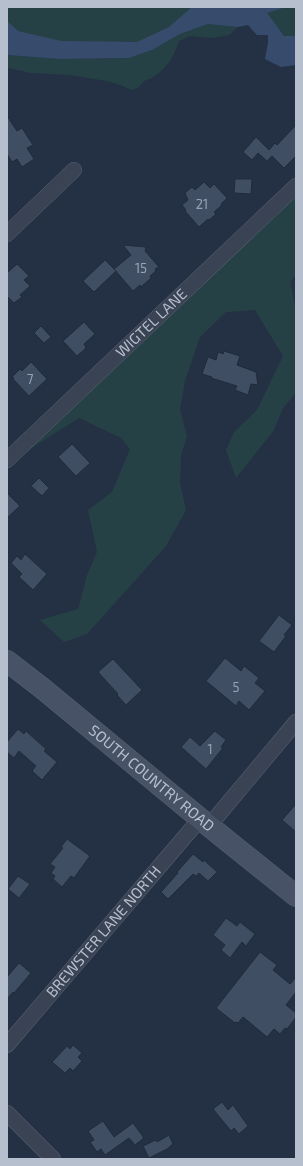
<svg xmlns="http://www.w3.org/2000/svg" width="303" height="1166" viewBox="0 0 303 1166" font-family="'Exo 2',sans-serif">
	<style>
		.green { fill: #264145 }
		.water { fill: #374c6d }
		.building { fill: #404e64; stroke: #202a3b }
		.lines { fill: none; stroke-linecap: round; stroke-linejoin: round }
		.street-casing { stroke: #576171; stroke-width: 16 }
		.secondary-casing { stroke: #576171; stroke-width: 22 }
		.street { stroke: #394353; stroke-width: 15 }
		.secondary { stroke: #475267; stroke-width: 21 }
		.labels { text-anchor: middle; stroke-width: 3; stroke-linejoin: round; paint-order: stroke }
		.number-label { font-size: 13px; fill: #98a3b3 }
		.street-label { font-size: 15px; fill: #b6bfcd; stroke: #1d2839 }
	</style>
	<rect width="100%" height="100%" fill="#243144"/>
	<g class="green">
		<path d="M 7,7 L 262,7 L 203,14 L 146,48 L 7,44 Z"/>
		<path d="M 286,7 L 296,7 L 296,36 L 284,36 L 266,13 Z"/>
		<path d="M 208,24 L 238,27 L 229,35 L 212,38 L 190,36 L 179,41 C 175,55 167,67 155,76 C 152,78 149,79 146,80 C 139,85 141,88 131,90 L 121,85 L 106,81 L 71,75 L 31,73 L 9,68 L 7,68 L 7,55 L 60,59 L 129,58 L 152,50 L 180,34 Z"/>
		<path d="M 296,195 L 296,275 L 290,282 L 296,310 L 296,393 L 283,408 L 274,430 L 236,478 L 226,450 L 234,432 L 257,410 L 283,356 L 255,310 L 226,312 L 200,337 L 185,381 L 180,410 L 187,436 L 181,456 L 180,483 L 186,510 L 166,546 L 87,634 L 64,642 L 40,620 L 78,609 L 87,575 L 97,552 L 88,510 L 112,492 L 130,449 L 121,438 L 79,418 L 25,452 Z"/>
	</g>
	<path class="water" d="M 192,7 L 286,7 L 267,13 L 284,36 L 296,36 L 296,65 L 281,67 L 265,59 L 268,43 L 268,35 L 257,35 L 248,25 L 238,27 L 208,24 L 180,34 L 152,50 L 129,58 L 60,59 L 7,55 L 7,21 L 18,31 L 61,41 L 137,42 L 169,27 Z"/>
	<g class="building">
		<path d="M 7,116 L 17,131 L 22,128 L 33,145 L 27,148 L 34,159 L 22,167 L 17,159 L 12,162 L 7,154 Z"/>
		<path d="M 296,125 L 296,156 L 284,168 L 272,156 L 267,161 L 258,153 L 252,160 L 243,152 L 256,137 L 269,150 L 275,143 L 277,145 Z"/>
		<path d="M 235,179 L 252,179 L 251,194 L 234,193 Z"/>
		<path d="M 204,182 L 210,188 L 214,184 L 227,198 L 221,204 L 222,205 L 214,212 L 216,214 L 209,220 L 208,219 L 199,227 L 185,211 L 186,210 L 182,205 L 188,200 L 185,193 L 192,187 L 195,190 Z"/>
		<path d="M 123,245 L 146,247 L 145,251 L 159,267 L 155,269 L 156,271 L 150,276 L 151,278 L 141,287 L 140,285 L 133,291 L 114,269 L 131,255 Z"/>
		<path d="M 105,260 L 116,271 L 94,292 L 83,281 Z"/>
		<path d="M 17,264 L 29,276 L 24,280 L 30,286 L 20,295 L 22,297 L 14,303 L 7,296 L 7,273 Z"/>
		<path d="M 84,322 L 95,334 L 84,344 L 86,348 L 77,356 L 63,341 Z"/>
		<path d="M 41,326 L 51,337 L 44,343 L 34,333 Z"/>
		<path d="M 224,351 L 240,356 L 237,365 L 256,372 L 258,385 L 251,384 L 248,395 L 235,390 L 237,386 L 211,378 L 212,377 L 202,374 L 208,357 L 216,360 L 218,352 L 223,354 Z"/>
		<path d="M 31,362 L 47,379 L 29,396 L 13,379 L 14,378 L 12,377 L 20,369 L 22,371 Z"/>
		<path d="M 72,444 L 90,463 L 76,476 L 58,457 Z"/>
		<path d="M 39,478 L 49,488 L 42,496 L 31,486 Z"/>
		<path d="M 7,493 L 20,506 L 7,518 Z"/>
		<path d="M 25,554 L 47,574 L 33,590 L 19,577 L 22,574 L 11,563 L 17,556 L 21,560 Z"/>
		<path d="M 279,615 L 292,625 L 284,635 L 286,636 L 274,652 L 259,641 Z"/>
		<path d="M 225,658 L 241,671 L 244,666 L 259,678 L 255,683 L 265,691 L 249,710 L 239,701 L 236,706 L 206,681 Z"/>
		<path d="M 113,659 L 142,690 L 126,705 L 117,695 L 118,694 L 98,672 Z"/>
		<path d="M 18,729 L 24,734 L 26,731 L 46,749 L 44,751 L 57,762 L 42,780 L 32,771 L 36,766 L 19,751 L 14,758 L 7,752 L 7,742 Z"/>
		<path d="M 215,731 L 226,740 L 221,747 L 223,748 L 206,769 L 181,747 L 190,737 L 200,746 Z"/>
		<path d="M 296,804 L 296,832 L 282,820 Z"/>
		<path d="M 67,839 L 90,856 L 74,878 L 71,876 L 62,887 L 53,879 L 55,876 L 51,873 L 55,867 L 50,864 L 63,848 L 61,847 Z"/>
		<path d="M 193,854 L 203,862 L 204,860 L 217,872 L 208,881 L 199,873 L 196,876 L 193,874 L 168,899 L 161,892 L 178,873 L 177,872 Z"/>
		<path d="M 18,876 L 30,884 L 19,898 L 8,889 Z"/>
		<path d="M 226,918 L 237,926 L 240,922 L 255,934 L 246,946 L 242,942 L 230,958 L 221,950 L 225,945 L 213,935 Z"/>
		<path d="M 260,952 L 277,965 L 273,970 L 290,984 L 296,977 L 296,992 L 286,1005 L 296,1013 L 296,1017 L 287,1029 L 285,1028 L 280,1034 L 274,1029 L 267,1037 L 243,1017 L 238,1023 L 236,1022 L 235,1023 L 216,1008 Z"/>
		<path d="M 19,963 L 31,973 L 14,993 L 13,992 L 7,999 L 7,977 Z"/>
		<path d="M 73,1045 L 82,1053 L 78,1057 L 82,1061 L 73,1071 L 70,1068 L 65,1073 L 52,1062 L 67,1046 L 70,1049 Z"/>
		<path d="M 222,1102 L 228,1110 L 233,1105 L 248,1126 L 239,1134 L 234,1128 L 231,1131 L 213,1109 Z"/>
		<path d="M 103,1121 L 114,1137 L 133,1123 L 144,1138 L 135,1145 L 129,1138 L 105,1155 L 101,1149 L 97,1152 L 90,1142 L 94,1140 L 88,1131 Z"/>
		<path d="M 169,1135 L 173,1144 L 169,1147 L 169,1148 L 149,1158 L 143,1146 L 156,1140 L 157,1142 Z"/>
	</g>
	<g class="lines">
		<defs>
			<g id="street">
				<path d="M 7,234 L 74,170"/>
				<path id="s1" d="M 7,460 L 296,186"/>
				<path d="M 209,826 L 296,722"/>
				<path id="s2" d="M 7,1045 L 200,819"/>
				<path d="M 7,1113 L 53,1159"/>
			</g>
			<g id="secondary">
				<path id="s3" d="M 7,661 L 42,688 L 209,826 L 296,896"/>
			</g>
		</defs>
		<use href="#street" class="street-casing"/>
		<use href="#secondary" class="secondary-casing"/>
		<use href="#street" class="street"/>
		<use href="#secondary" class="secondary"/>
	</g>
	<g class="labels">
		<g class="number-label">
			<text x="202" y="209">21</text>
			<text x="141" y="273">15</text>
			<text x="30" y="384">7</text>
			<text x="236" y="692">5</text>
			<text x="210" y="754">1</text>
		</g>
		<g class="street-label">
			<text dy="5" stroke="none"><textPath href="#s1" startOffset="199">WIGTEL LANE</textPath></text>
			<text dy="5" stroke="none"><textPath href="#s3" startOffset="186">SOUTH COUNTRY ROAD</textPath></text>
			<text dy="5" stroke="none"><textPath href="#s2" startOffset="149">BREWSTER LANE NORTH</textPath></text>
		</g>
	</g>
	<rect width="303" height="1166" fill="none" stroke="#b6bfcd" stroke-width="16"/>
</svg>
